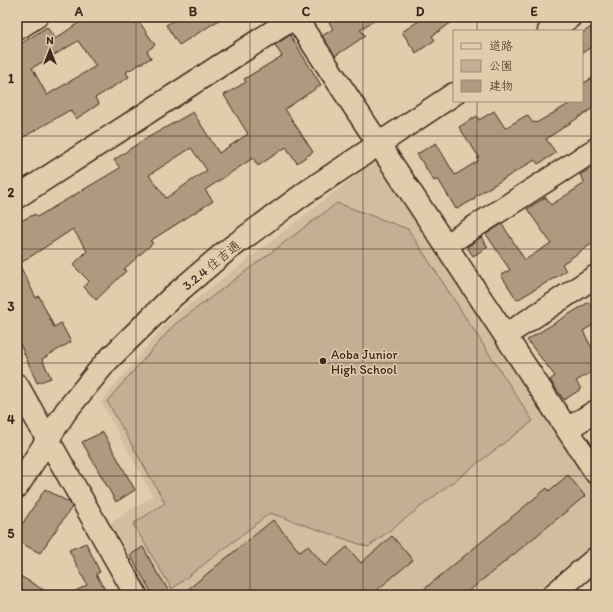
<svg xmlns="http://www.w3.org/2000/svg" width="613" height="612" viewBox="0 0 613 612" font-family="Itim,'Klee One',sans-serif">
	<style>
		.built { fill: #d3bd9f }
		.green { fill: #c5ae92; stroke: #806c58 }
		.building { fill: #af9a80; stroke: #3b2a1e; fill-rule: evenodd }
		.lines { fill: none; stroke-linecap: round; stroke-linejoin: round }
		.minor-casing { stroke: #3b2a1e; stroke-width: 25 }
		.minor { stroke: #e3ccac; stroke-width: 22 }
		.grid { fill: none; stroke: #3b2a1e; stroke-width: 1; stroke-opacity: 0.55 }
		.poi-dot { fill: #3b2a1e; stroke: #e3ccac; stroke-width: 1.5 }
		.labels { text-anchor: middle; stroke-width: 3; stroke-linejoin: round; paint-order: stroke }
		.street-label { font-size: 13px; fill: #3b2a1e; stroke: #e3ccac }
		.poi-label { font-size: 13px; fill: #3b2a1e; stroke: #e3ccac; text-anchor: start }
		.neatline { fill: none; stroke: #3b2a1e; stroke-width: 1.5 }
		.grid-label { font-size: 13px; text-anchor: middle; font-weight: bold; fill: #3b2a1e }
	</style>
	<rect width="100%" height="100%" fill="#e3ccac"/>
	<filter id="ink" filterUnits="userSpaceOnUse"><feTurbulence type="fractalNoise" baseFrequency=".025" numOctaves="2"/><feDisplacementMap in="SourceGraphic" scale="8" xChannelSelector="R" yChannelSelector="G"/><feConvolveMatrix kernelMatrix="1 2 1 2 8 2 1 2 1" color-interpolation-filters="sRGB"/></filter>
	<g filter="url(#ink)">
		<path class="built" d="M 379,158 L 596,493 L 596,541 L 531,595 L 152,595 L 111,523 L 153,496 L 101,402 L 169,320 Z"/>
		<path class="green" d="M 337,203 L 408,229 L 533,421 L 368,547 L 270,513 L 172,589 L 133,524 L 165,503 L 107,401 L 174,325 Z"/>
		<g class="building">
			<path d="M 87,17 L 136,17 L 155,45 L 147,51 L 151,58 L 126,72 L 129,77 L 95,98 L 99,104 L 76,119 L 70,110 L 17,141 L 17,41 L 19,45 L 47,27 L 55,39 ZM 78,41 L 96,66 L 47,95 L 32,68 Z"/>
			<path d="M 180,17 L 224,17 L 179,45 L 166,25 Z"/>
			<path d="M 326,17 L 381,17 L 360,29 L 365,36 L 335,56 L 322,36 L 333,29 Z"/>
			<path d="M 425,17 L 459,17 L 432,36 L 435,40 L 416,53 L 402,32 Z"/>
			<path d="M 596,24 L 596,44 L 582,53 L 582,33 Z"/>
			<path d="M 290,35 L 321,85 L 285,109 L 313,152 L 297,163 L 286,147 L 258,166 L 253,158 L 205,190 L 213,201 L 150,241 L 153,243 L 124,269 L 126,271 L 96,300 L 84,287 L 89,281 L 73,265 L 87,251 L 73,229 L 19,264 L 36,298 L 39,296 L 54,327 L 61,323 L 71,342 L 42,359 L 51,378 L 37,383 L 17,337 L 17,223 L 35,214 L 37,217 L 120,168 L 114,160 L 140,142 L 193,112 L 219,153 L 248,134 L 224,95 L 246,82 L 244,79 L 282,56 L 275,45 ZM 191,148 L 207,170 L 166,198 L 149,175 Z"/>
			<path d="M 596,76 L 596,106 L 546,139 L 556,153 L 538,164 L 535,160 L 474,197 L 475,199 L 456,209 L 438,179 L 434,181 L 417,154 L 436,143 L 455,175 L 478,161 L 477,158 L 479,157 L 459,127 L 477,116 L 479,120 L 494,111 L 505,128 L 527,115 L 533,123 L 535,122 L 536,123 L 574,101 L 582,101 L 582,84 Z"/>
			<path d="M 596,165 L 596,241 L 562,264 L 566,271 L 517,300 L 501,275 L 510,270 L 486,234 L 502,224 L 525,260 L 551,243 L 527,209 L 546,197 L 551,205 L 585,183 L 580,175 Z"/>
			<path d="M 481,237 L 488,247 L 473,256 L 467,247 Z"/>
			<path d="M 589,302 L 596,312 L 596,323 L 583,331 L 596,356 L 596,370 L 576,381 L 581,389 L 564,400 L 550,380 L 555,376 L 527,340 Z"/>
			<path d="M 103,432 L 135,490 L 116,502 L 82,442 Z"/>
			<path d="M 568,475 L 585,496 L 464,595 L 417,595 L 547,488 L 549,491 Z"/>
			<path d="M 45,489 L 70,503 L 72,507 L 40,553 L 17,541 L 17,520 L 23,523 Z"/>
			<path d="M 273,520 L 300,552 L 308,546 L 325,566 L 347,547 L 361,563 L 392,536 L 413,560 L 371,595 L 181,595 Z"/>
			<path d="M 86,543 L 100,572 L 96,574 L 108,595 L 68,595 L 87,585 L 69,550 Z"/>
			<path d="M 143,547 L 158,575 L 159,575 L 171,595 L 153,595 L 130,555 Z"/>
			<path d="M 17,574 L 52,595 L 17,595 Z"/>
		</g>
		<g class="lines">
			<defs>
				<g id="minor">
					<path d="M 295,17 L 596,473"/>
					<path d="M 17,29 L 36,17"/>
					<path d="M 549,31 L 570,17"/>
					<path d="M 17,197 L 295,17"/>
					<path d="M 446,245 L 596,149"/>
					<path d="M 506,335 L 596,276"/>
					<path d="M 17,385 L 136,595"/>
					<path d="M 567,429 L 596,411"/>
					<path d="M 17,487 L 66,411 L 106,362 L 171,298 L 225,252 L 305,193 L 454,94"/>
					<path d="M 553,595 L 596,558"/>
				</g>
			</defs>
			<use href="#minor" class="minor-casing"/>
			<use href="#minor" class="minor"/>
		</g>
	</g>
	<path class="grid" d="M 136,17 L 136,595M 250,17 L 250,595M 363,17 L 363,595M 477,17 L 477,31M 477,101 L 477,595M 17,136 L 596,136M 17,249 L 596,249M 17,363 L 596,363M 17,476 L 596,476"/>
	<circle class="poi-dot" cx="323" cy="361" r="4"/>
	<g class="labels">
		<g class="street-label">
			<text transform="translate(211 265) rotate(-39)" y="5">3.2.4 住吉通</text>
		</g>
		<g class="poi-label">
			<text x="331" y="359">Aoba Junior<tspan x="331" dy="15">High School</tspan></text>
		</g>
	</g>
	<rect width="613" height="612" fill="none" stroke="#e3ccac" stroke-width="44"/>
	<rect x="453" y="30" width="130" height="72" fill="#e3ccac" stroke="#a08b73"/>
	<rect x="461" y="43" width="20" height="6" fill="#e3ccac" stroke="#a08b73"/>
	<text x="489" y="50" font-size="12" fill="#3b2a1e">道路</text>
	<rect x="461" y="60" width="20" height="12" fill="#c5ae92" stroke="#a08b73"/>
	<text x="489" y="70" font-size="12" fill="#3b2a1e">公園</text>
	<rect x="461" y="80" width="20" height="12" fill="#af9a80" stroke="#a08b73"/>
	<text x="489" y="90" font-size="12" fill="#3b2a1e">建物</text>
	<g transform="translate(50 50)" stroke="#e3ccac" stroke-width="3" paint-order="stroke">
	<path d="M0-3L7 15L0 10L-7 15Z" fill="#3b2a1e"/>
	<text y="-6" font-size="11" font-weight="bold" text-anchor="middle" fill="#3b2a1e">N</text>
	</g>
	<rect x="22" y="22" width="569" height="568" class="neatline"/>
	<g class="grid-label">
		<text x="79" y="16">A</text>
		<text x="193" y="16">B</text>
		<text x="306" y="16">C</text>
		<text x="420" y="16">D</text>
		<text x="534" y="16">E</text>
		<text x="11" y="83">1</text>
		<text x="11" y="197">2</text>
		<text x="11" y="311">3</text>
		<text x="11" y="424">4</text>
		<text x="11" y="538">5</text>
	</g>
</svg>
